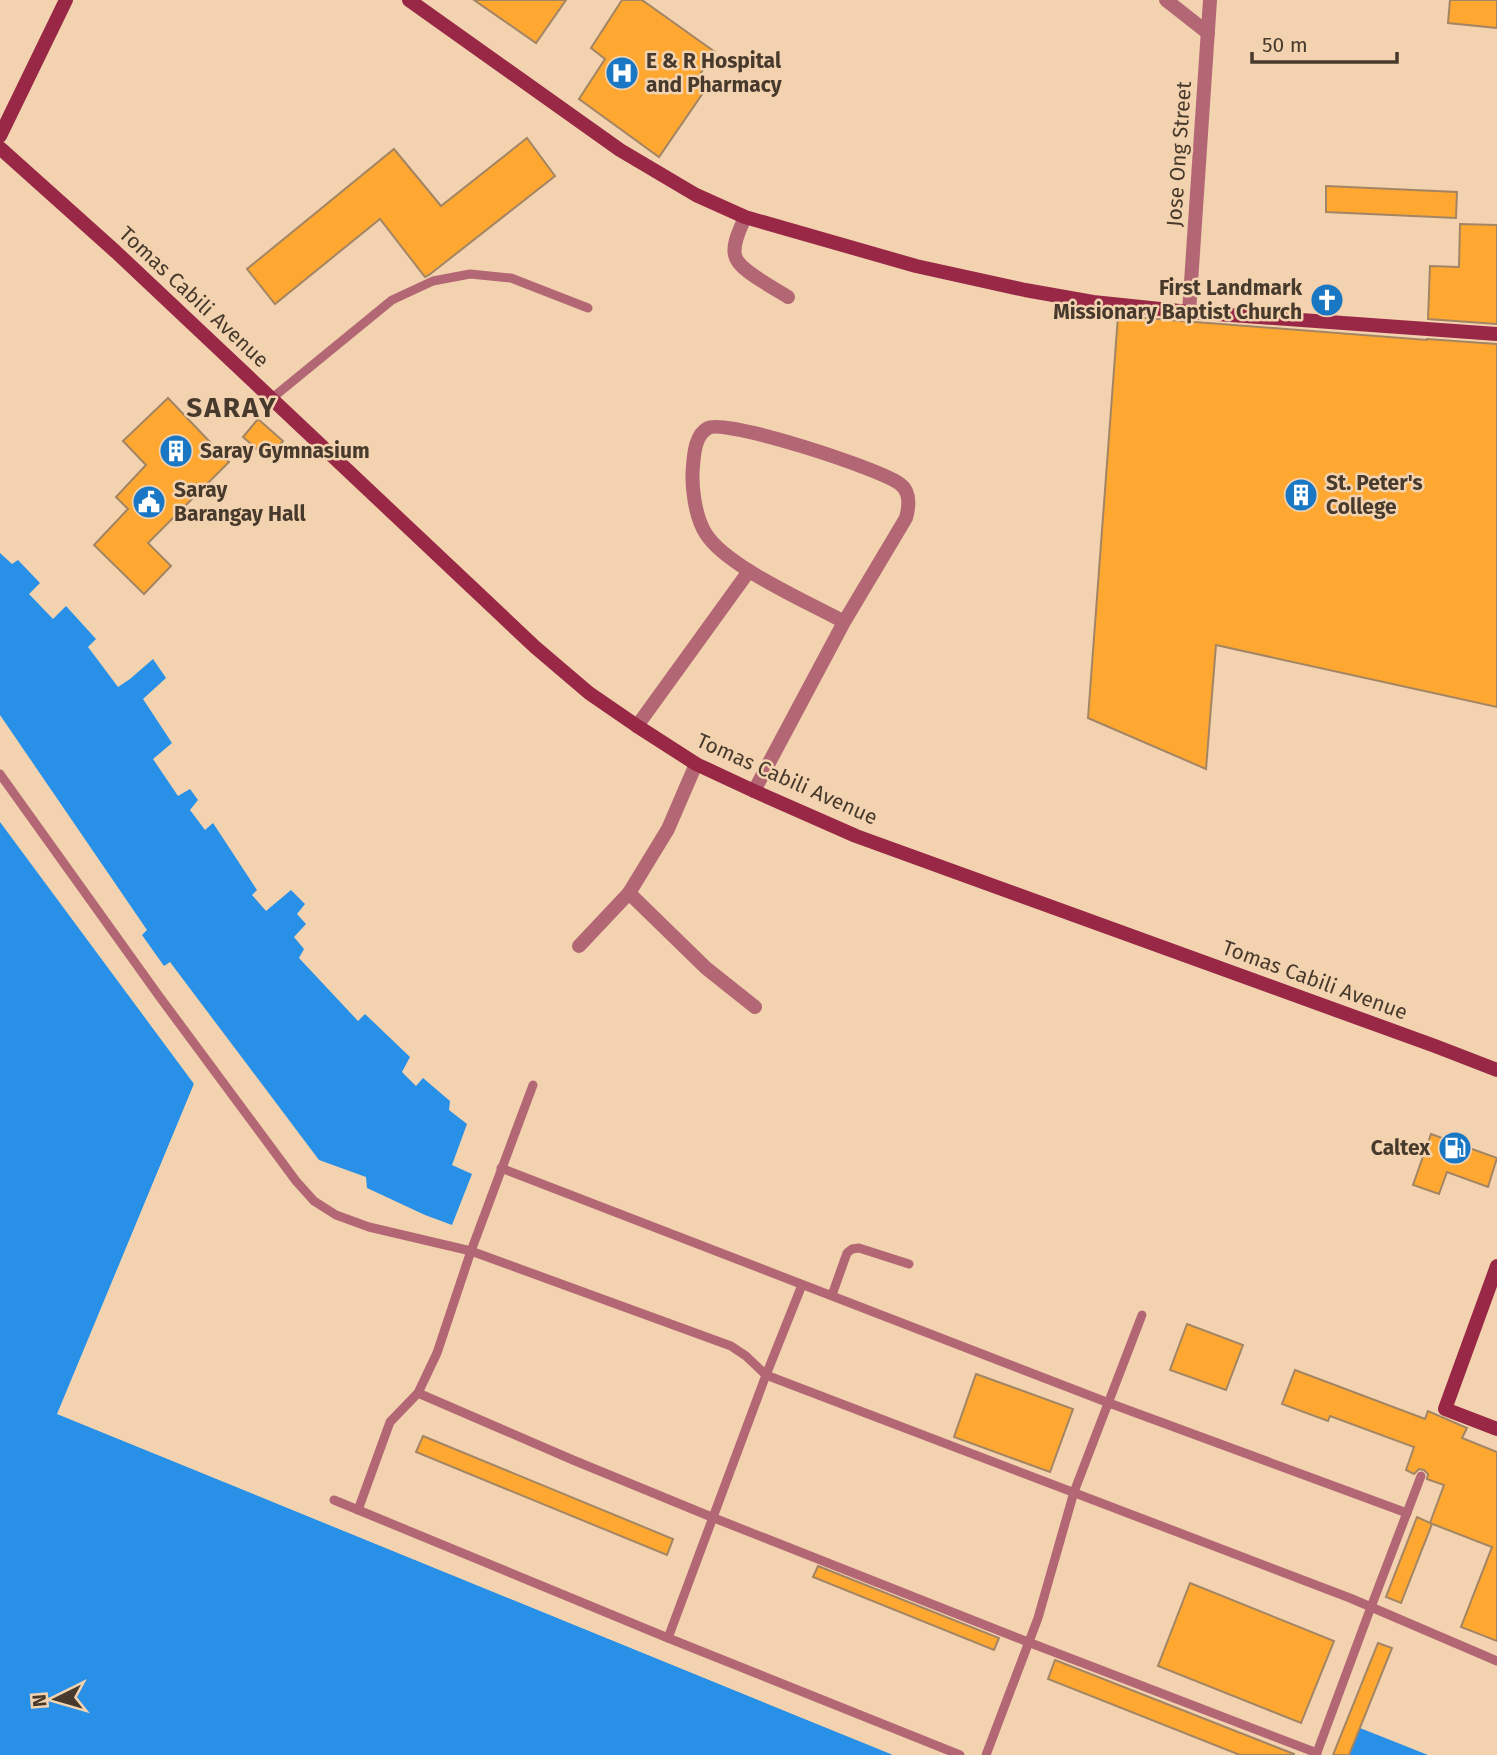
<svg xmlns="http://www.w3.org/2000/svg" width="1497" height="1755" viewBox="0 0 1497 1755" font-family="'Fira Sans',sans-serif">
	<style>
		.water { fill: #2990e7 }
		.pier { fill: #f2d2af }
		.building { fill: #fea832; stroke: #a38564; stroke-width: 2 }
		.lines { fill: none; stroke-linecap: round; stroke-linejoin: round }
		.lane { stroke: #b36775; stroke-width: 9 }
		.street { stroke: #b36775; stroke-width: 14 }
		.secondary { stroke: #982846; stroke-width: 14 }
		.labels { text-anchor: middle; stroke-width: 5; stroke-linejoin: round; paint-order: stroke }
		.poi-label { font-size: 21px; font-weight: bold; fill: #473a2c; stroke: #f2d2af; text-anchor: start }
		.street-label { font-size: 21px; fill: #473a2c; stroke: #f2d2af }
		.district-label { font-size: 28px; font-weight: bold; letter-spacing: 2px; fill: #473a2c; stroke: #f2d2af }
	</style>
	<rect width="100%" height="100%" fill="#f2d2af"/>
	<g class="water">
		<path d="M 0,553 L 12,564 L 18,560 L 40,583 L 29,594 L 53,619 L 66,606 L 96,639 L 88,647 L 118,687 L 130,679 L 153,659 L 166,678 L 143,699 L 172,743 L 153,759 L 178,796 L 190,789 L 198,800 L 190,810 L 205,830 L 213,823 L 257,890 L 252,895 L 266,911 L 291,890 L 305,904 L 297,914 L 306,924 L 294,937 L 304,949 L 299,958 L 358,1021 L 365,1014 L 410,1057 L 402,1072 L 416,1086 L 423,1078 L 450,1101 L 449,1110 L 467,1124 L 452,1165 L 472,1174 L 452,1225 L 425,1215 L 367,1188 L 366,1177 L 319,1160 L 170,962 L 164,966 L 142,935 L 147,930 L 0,715 Z"/>
		<path d="M 0,822 L 194,1084 L 58,1414 L 893,1755 L 0,1755 Z"/>
		<path d="M 1360,1728 L 1428,1755 L 1349,1755 Z"/>
	</g>
	<path class="pier" d="M 194,1084 L 197,1088 L 62,1412 L 894,1752 L 896,1755 L 842,1734 L 57,1414 Z"/>
	<g class="building">
		<path d="M 474,0 L 566,0 L 536,43 Z"/>
		<path d="M 622,0 L 642,0 L 715,52 L 694,83 L 705,90 L 659,157 L 579,99 L 605,59 L 591,48 Z"/>
		<path d="M 1450,0 L 1497,0 L 1497,28 L 1448,23 Z"/>
		<path d="M 527,138 L 555,176 L 429,275 L 425,277 L 380,219 L 275,304 L 247,269 L 394,149 L 441,206 Z"/>
		<path d="M 1326,186 L 1457,192 L 1456,218 L 1326,212 Z"/>
		<path d="M 1460,224 L 1497,225 L 1497,324 L 1428,319 L 1430,266 L 1459,267 Z"/>
		<path d="M 1118,316 L 1427,340 L 1427,339 L 1497,344 L 1497,707 L 1216,645 L 1206,769 L 1088,718 Z"/>
		<path d="M 168,398 L 229,462 L 148,543 L 171,566 L 144,594 L 94,545 L 128,509 L 116,497 L 146,465 L 123,441 Z"/>
		<path d="M 258,419 L 283,441 L 268,459 L 243,437 Z"/>
		<path d="M 1431,1134 L 1497,1158 L 1488,1187 L 1447,1172 L 1439,1194 L 1413,1185 Z"/>
		<path d="M 1187,1324 L 1243,1345 L 1226,1390 L 1170,1370 Z"/>
		<path d="M 1295,1370 L 1425,1419 L 1428,1411 L 1467,1428 L 1462,1438 L 1497,1452 L 1497,1641 L 1461,1627 L 1492,1547 L 1430,1523 L 1432,1524 L 1401,1603 L 1386,1597 L 1417,1517 L 1430,1523 L 1444,1485 L 1427,1479 L 1428,1474 L 1424,1470 L 1419,1469 L 1414,1474 L 1406,1470 L 1414,1447 L 1330,1416 L 1328,1421 L 1282,1404 Z"/>
		<path d="M 976,1374 L 1073,1409 L 1050,1472 L 954,1437 Z"/>
		<path d="M 423,1436 L 673,1539 L 667,1555 L 416,1452 Z"/>
		<path d="M 818,1566 L 999,1638 L 994,1650 L 813,1577 Z"/>
		<path d="M 1190,1583 L 1334,1641 L 1301,1723 L 1158,1666 Z"/>
		<path d="M 1378,1643 L 1392,1648 L 1349,1755 L 1333,1755 Z"/>
		<path d="M 1055,1660 L 1294,1754 L 1294,1755 L 1240,1755 L 1048,1679 Z"/>
	</g>
	<g class="lines">
		<g class="lane">
			<path d="M 271,399 L 392,300 L 433,281 L 470,274 L 511,278 L 588,308"/>
			<path d="M 0,774 L 159,996 L 296,1181 L 314,1201 L 336,1215 L 369,1227 L 471,1251 L 731,1346 L 746,1356 L 766,1375 L 1350,1598 L 1497,1661"/>
			<path d="M 501,1168 L 1109,1403 L 1407,1513"/>
			<path d="M 832,1295 L 847,1253 L 852,1249 L 859,1248 L 909,1264"/>
			<path d="M 418,1393 L 573,1460 L 714,1518 L 1028,1642 L 1317,1753"/>
			<path d="M 334,1500 L 668,1638 L 960,1755"/>
			<path d="M 358,1510 L 390,1422 L 418,1393 L 437,1353 L 471,1251 L 533,1085"/>
			<path d="M 668,1638 L 766,1375 L 802,1285"/>
			<path d="M 986,1755 L 1038,1618 L 1074,1492 L 1142,1315"/>
			<path d="M 1316,1755 L 1371,1607 L 1421,1476"/>
		</g>
		<g class="street">
			<path d="M 1166,0 L 1208,33"/>
			<path d="M 745,217 C 741,228 732,243 735,255 C 737,270 775,288 788,297"/>
			<path d="M 1189,312 L 1210,0"/>
			<path d="M 637,726 L 749,571"/>
			<path d="M 754,791 L 844,622 L 906,518 C 909,507 911,492 900,484 C 881,469 725,418 708,428 C 695,435 694,454 693,466 C 691,486 695,517 706,534 C 727,567 808,602 844,622"/>
			<path d="M 629,893 L 706,968 L 755,1007"/>
			<path d="M 579,946 L 629,893 L 668,829 L 696,764"/>
		</g>
		<g class="secondary">
			<path d="M 409,0 L 620,150 L 696,195 L 745,217 L 916,266 L 1025,290 L 1093,302 L 1189,312 L 1497,334"/>
			<path d="M 0,136 L 66,0"/>
			<path d="M 0,148 L 116,252 L 535,647 L 589,693 L 637,726 L 696,764 L 754,791 L 856,836 L 1435,1046 L 1497,1070"/>
			<path d="M 1497,1266 L 1445,1409 L 1497,1429"/>
		</g>
	</g>
	<defs>
		<symbol id="hospital-disc" viewBox="-11 -11 22 22"><circle r="9.5" fill="#1977c4" stroke="#f2d2af"/><path d="M-5-5h3v3.5h4V-5h3V5h-3V1.5h-4V5h-3Z" fill="#fff"/></symbol>
		<symbol id="church-disc" viewBox="-11 -11 22 22"><circle r="9.5" fill="#1977c4" stroke="#f2d2af"/><path d="M-1.2-6h2.4v3.5h3.3v2.4h-3.3V6h-2.4V-.1h-3.3v-2.4h3.3Z" fill="#fff"/></symbol>
		<symbol id="building-disc" viewBox="-11 -11 22 22"><circle r="9.5" fill="#1977c4" stroke="#f2d2af"/><path d="M-4-6H4V6H1V3H-1V6H-4ZM-2.5-4.3h1.7v1.8h-1.7ZM.8-4.3h1.7v1.8H.8ZM-2.5-1h1.7V.8h-1.7ZM.8-1h1.7V.8H.8Z" fill="#fff"/></symbol>
		<symbol id="civic-disc" viewBox="-11 -11 22 22"><circle r="9.5" fill="#1977c4" stroke="#f2d2af"/><path d="M-.6-6.5H3V-4.5H.6V-3L4-1V1h2V6H-6V1h2V-1L-.6-3ZM-1.2 2.5V6h2.4V2.5Z" fill="#fff"/></symbol>
		<symbol id="fuel-disc" viewBox="-11 -11 22 22"><circle r="9.5" fill="#1977c4" stroke="#f2d2af"/><path d="M-5.5-6h7V0h2V4h1.3V-2.5L3-4.5l.8-.8L6-3V5H2.5V1h-1V6h-7ZM-4.2-4.7v3.2H.2V-4.7Z" fill="#fff"/></symbol>
	</defs>
	<g fill-rule="evenodd">
		<use href="#hospital-disc" x="603" y="54" width="38" height="38"/>
		<use href="#church-disc" x="1308" y="281" width="38" height="38"/>
		<use href="#building-disc" x="157" y="432" width="38" height="38"/>
		<use href="#building-disc" x="1282" y="476" width="38" height="38"/>
		<use href="#civic-disc" x="130" y="483" width="38" height="38"/>
		<use href="#fuel-disc" x="1436" y="1129" width="38" height="38"/>
	</g>
	<g class="labels">
		<g class="poi-label">
			<text x="646" y="68">E &amp; R Hospital<tspan x="646" dy="24">and Pharmacy</tspan></text>
			<text x="1302" y="295" text-anchor="end">First Landmark<tspan x="1302" dy="24">Missionary Baptist Church</tspan></text>
			<text x="200" y="458">Saray Gymnasium</text>
			<text x="1326" y="490">St. Peter's<tspan x="1326" dy="24">College</tspan></text>
			<text x="174" y="497">Saray<tspan x="174" dy="24">Barangay Hall</tspan></text>
			<text x="1430" y="1155" text-anchor="end">Caltex</text>
		</g>
		<g class="street-label">
			<text transform="translate(1179 154) rotate(-86)" y="7">Jose Ong Street</text>
			<text transform="translate(194 297) rotate(43)" y="7">Tomas Cabili Avenue</text>
			<text transform="translate(787 779) rotate(24)" y="7">Tomas Cabili Avenue</text>
			<text transform="translate(1315 980) rotate(20)" y="7">Tomas Cabili Avenue</text>
		</g>
		<g class="district-label">
			<text x="232" y="417">SARAY</text>
		</g>
	</g>
	<g transform="translate(56 1699) rotate(265)" stroke="#f2d2af" stroke-width="5" paint-order="stroke">
	<path d="M0-5L12 26L0 18L-12 26Z" fill="#473a2c"/>
	<text y="-10" font-size="19" font-weight="bold" text-anchor="middle" fill="#473a2c">N</text>
	</g>
	<path d="M1252 52v10h145v-10" fill="none" stroke="#473a2c" stroke-width="3.5"/>
	<text x="1262" y="52" font-size="21" fill="#473a2c" stroke="#f2d2af" stroke-width="5" paint-order="stroke">50 m</text>
</svg>
